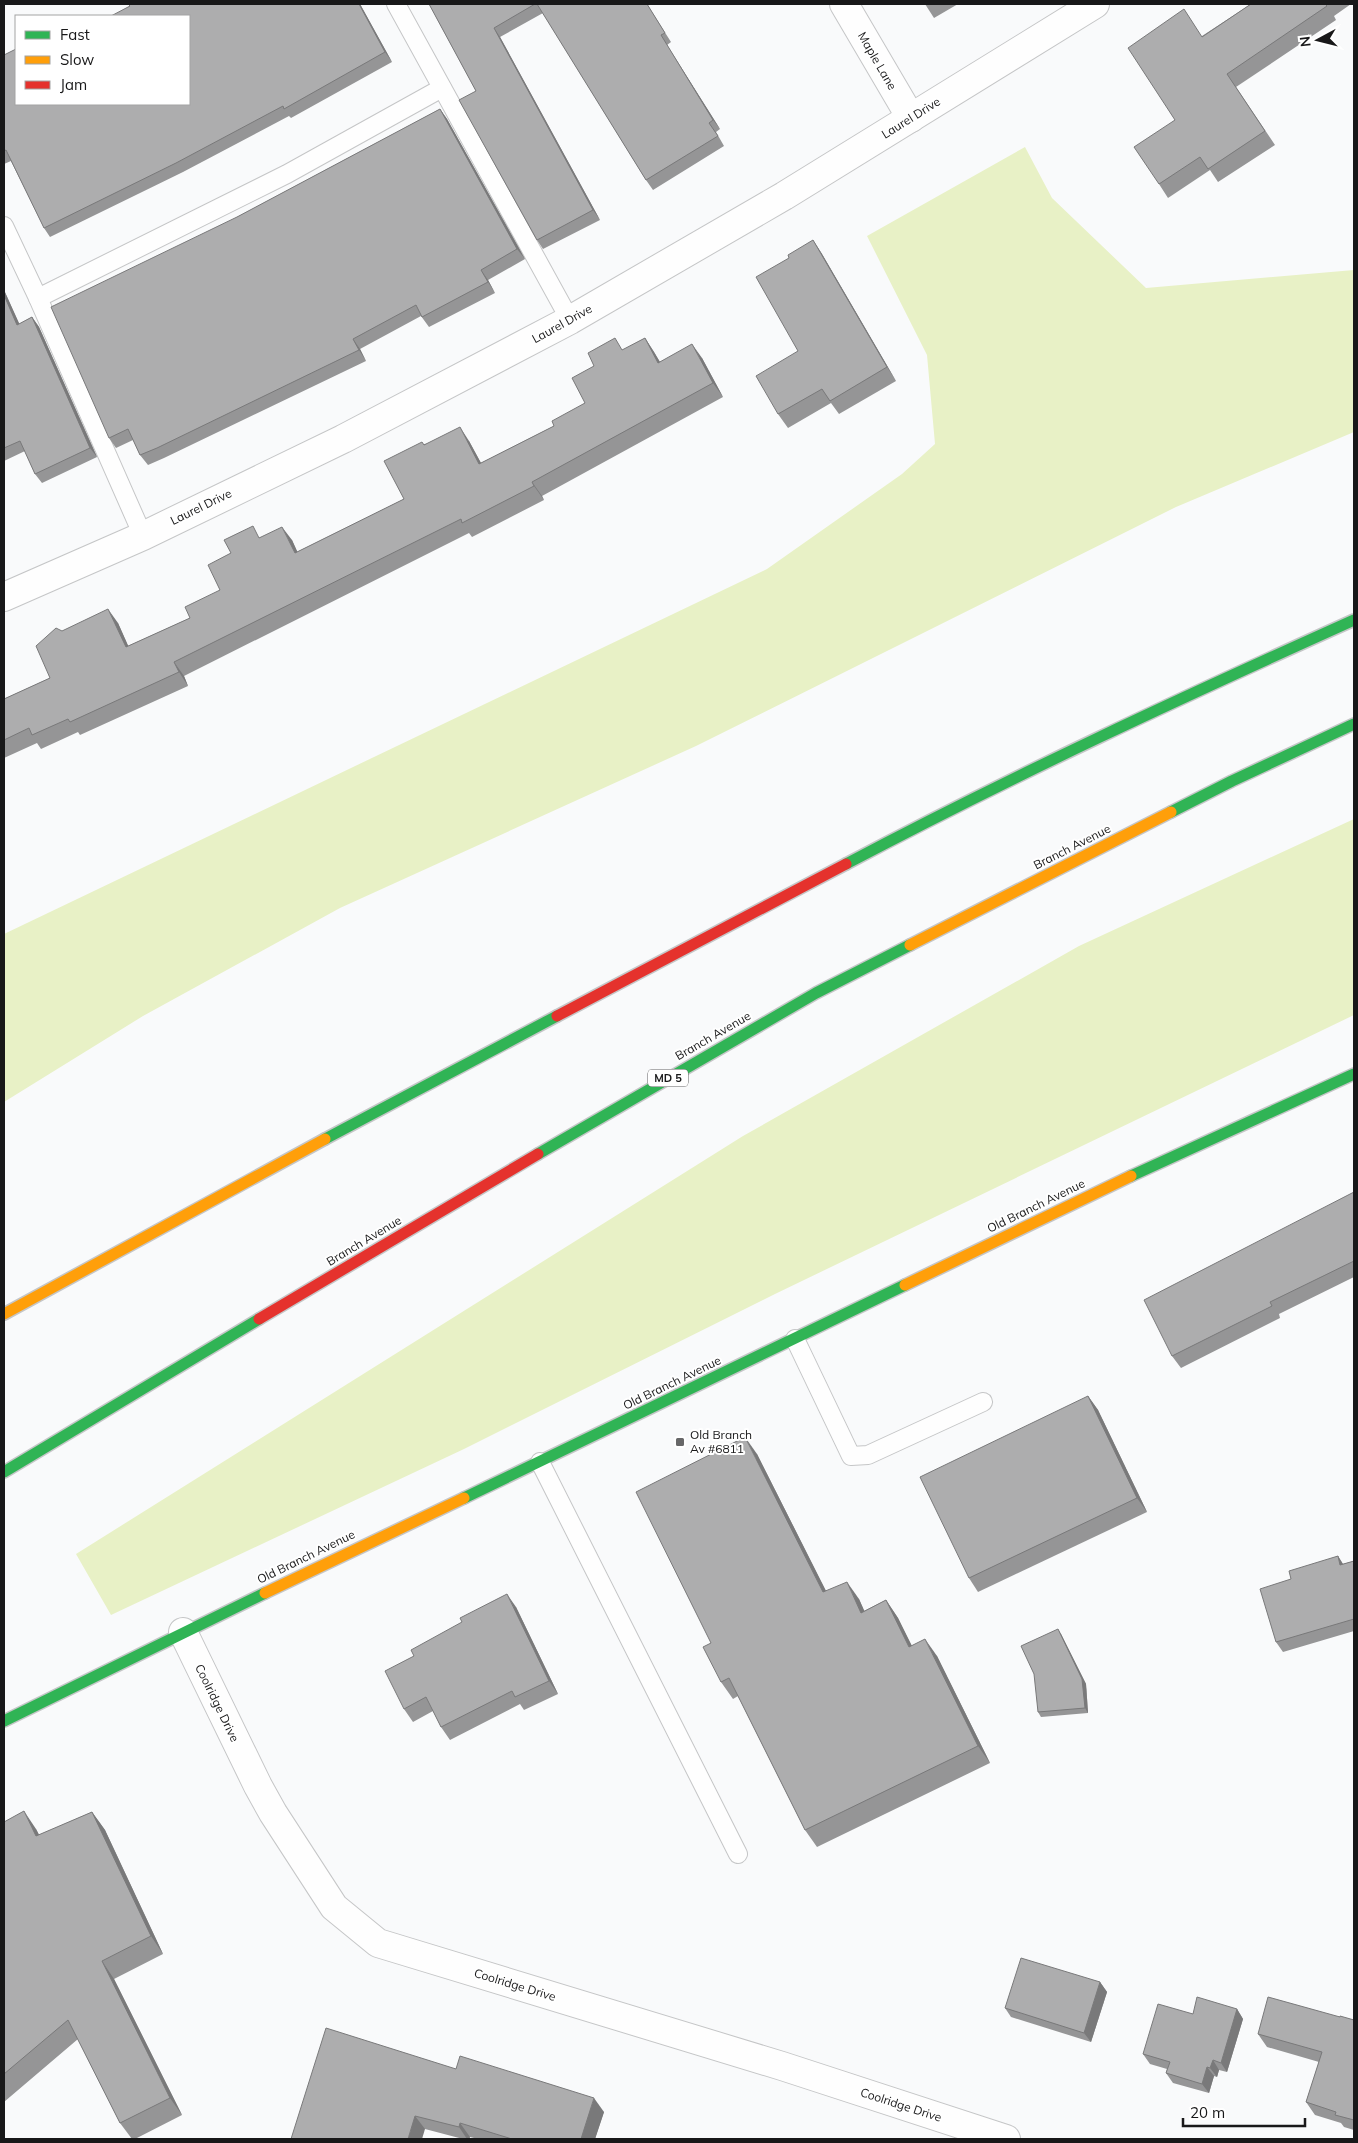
<svg xmlns="http://www.w3.org/2000/svg" width="1358" height="2143" viewBox="0 0 1358 2143" font-family="Mulish,sans-serif">
	<style>
		.green { fill: #e8f1c6 }
		.lines { fill: none; stroke-linecap: round; stroke-linejoin: round }
		.lane-casing { stroke: #c5c6c7; stroke-width: 20 }
		.street-casing { stroke: #c5c6c7; stroke-width: 30 }
		.fast-casing { stroke: #c5c6c7; stroke-width: 14 }
		.slow-casing { stroke: #c5c6c7; stroke-width: 14 }
		.jam-casing { stroke: #c5c6c7; stroke-width: 14 }
		.lane { stroke: #fefefe; stroke-width: 18 }
		.street { stroke: #fefefe; stroke-width: 28 }
		.fast { stroke: #30b455; stroke-width: 11 }
		.slow { stroke: #ff9f0a; stroke-width: 11 }
		.jam { stroke: #e5322d; stroke-width: 11 }
		.wall { fill: #959596 }
		.shaded-wall { fill: #79797a }
		.building { fill: #adadae; stroke: #79797a }
		.poi-dot { fill: #676768; stroke: #fff; stroke-width: 2 }
		.labels { text-anchor: middle; stroke-width: 4; stroke-linejoin: round; paint-order: stroke }
		.shield { fill: #fff; stroke: #5d5d5e; stroke-width: 1 }
		.shield-label { font-size: 11px; font-weight: bold; fill: #181819 }
		.street-label { font-size: 12px; fill: #181819; stroke: #fff }
		.poi-label { font-size: 12px; fill: #181819; stroke: #fff; text-anchor: start }
	</style>
	<rect width="100%" height="100%" fill="#f9fafb"/>
	<g class="green">
		<path d="M 1025,147 L 1052,198 L 1146,288 L 1354,270 L 1354,432 L 1176,507 L 696,746 L 340,908 L 143,1016 L 4,1102 L 4,934 L 767,569 L 902,474 L 935,444 L 927,355 L 867,236 Z"/>
		<path d="M 1354,819 L 1354,1015 L 775,1294 L 464,1449 L 111,1615 L 76,1554 L 743,1136 L 1079,946 Z"/>
	</g>
	<g class="lines">
		<defs>
			<g id="lane">
				<path d="M 396,4 L 570,320"/>
				<path d="M 4,226 L 38,298 L 143,536"/>
				<path d="M 38,298 L 287,174 L 442,88"/>
				<path d="M 795,1339 L 851,1456 L 868,1455 L 983,1402"/>
				<path d="M 540,1462 L 738,1854"/>
			</g>
			<g id="street">
				<path d="M 844,4 L 911,118"/>
				<path d="M 4,597 L 143,536 L 343,439 L 570,320 L 784,196 L 1095,4"/>
				<path d="M 183,1632 L 258,1786 L 273,1813 L 334,1907 L 378,1943 L 782,2066 L 1006,2139"/>
			</g>
			<g id="fast">
				<path d="M 1171,812 L 1232,781 L 1354,724"/>
				<path d="M 846,864 C 1012,776 1183,697 1354,620"/>
				<path d="M 325,1139 L 557,1016"/>
				<path d="M 538,1154 L 816,993 L 910,945"/>
				<path d="M 1131,1176 L 1354,1074"/>
				<path d="M 4,1472 L 259,1319"/>
				<path d="M 464,1498 L 905,1285"/>
				<path d="M 4,1721 L 265,1593"/>
			</g>
			<g id="slow">
				<path d="M 910,945 L 1171,812"/>
				<path d="M 905,1285 L 1131,1176"/>
				<path d="M 4,1314 L 325,1139"/>
				<path d="M 265,1593 L 464,1498"/>
			</g>
			<g id="jam">
				<path d="M 557,1016 L 846,864"/>
				<path d="M 259,1319 L 538,1154"/>
			</g>
		</defs>
		<use href="#lane" class="lane-casing"/>
		<use href="#street" class="street-casing"/>
		<use href="#fast" class="fast-casing"/>
		<use href="#slow" class="slow-casing"/>
		<use href="#jam" class="jam-casing"/>
		<use href="#lane" class="lane"/>
		<use href="#street" class="street"/>
		<use href="#fast" class="fast"/>
		<use href="#slow" class="slow"/>
		<use href="#jam" class="jam"/>
	</g>
	<g class="wall">
		<path d="M 128,4 L 360,4 L 392,62 L 291,118 L 289,116 L 183,172 L 50,237 L 44,228 L 11,161 L 4,164 L 4,55 L 16,104 L 130,6 Z"/>
		<path d="M 429,4 L 647,4 L 671,42 L 667,45 L 720,129 L 716,132 L 724,146 L 653,190 L 646,180 L 543,13 L 500,37 L 600,220 L 543,249 L 537,240 L 476,91 Z"/>
		<path d="M 925,4 L 958,4 L 934,18 Z"/>
		<path d="M 1251,4 L 1351,4 L 1334,16 L 1336,20 L 1236,87 L 1275,145 L 1218,182 L 1210,170 L 1168,198 L 1159,184 L 1175,120 L 1202,36 Z"/>
		<path d="M 440,109 L 447,119 L 525,259 L 488,280 L 495,293 L 429,327 L 421,316 L 360,349 L 366,361 L 164,458 L 148,465 L 140,455 L 133,440 L 116,448 L 109,438 L 237,217 Z"/>
		<path d="M 813,240 L 822,254 L 896,381 L 839,414 L 831,403 L 788,428 L 778,414 L 798,351 L 789,258 Z"/>
		<path d="M 4,290 L 19,324 L 32,317 L 39,327 L 97,457 L 42,483 L 35,474 L 25,451 L 4,461 Z"/>
		<path d="M 645,338 L 654,352 L 660,362 L 702,358 L 723,397 L 542,496 L 544,500 L 472,537 L 469,533 L 184,676 L 188,686 L 80,735 L 78,732 L 41,749 L 37,743 L 4,758 L 4,699 L 50,678 L 62,631 L 118,623 L 128,646 L 190,618 L 220,590 L 231,553 L 261,537 L 292,540 L 297,552 L 404,499 L 424,444 L 469,441 L 481,463 L 554,426 L 585,403 L 594,366 Z"/>
		<path d="M 1354,1192 L 1354,1277 L 1279,1314 L 1280,1318 L 1181,1368 L 1172,1356 Z"/>
		<path d="M 1088,1396 L 1098,1410 L 1147,1512 L 978,1592 L 969,1578 Z"/>
		<path d="M 757,1454 L 826,1591 L 859,1599 L 864,1611 L 886,1600 L 898,1618 L 911,1645 L 937,1656 L 990,1763 L 817,1847 L 805,1830 L 738,1696 L 733,1699 L 721,1682 L 711,1643 Z"/>
		<path d="M 1338,1556 L 1343,1564 L 1354,1561 L 1354,1631 L 1283,1652 L 1276,1642 L 1291,1579 Z"/>
		<path d="M 516,1607 L 558,1694 L 524,1710 L 520,1704 L 450,1740 L 441,1727 L 433,1711 L 413,1722 L 404,1709 L 414,1656 Z"/>
		<path d="M 1061,1634 L 1086,1684 L 1088,1713 L 1041,1717 L 1038,1712 Z"/>
		<path d="M 92,1812 L 105,1830 L 163,1954 L 114,1979 L 182,2115 L 135,2139 L 132,2139 L 120,2123 L 78,2039 L 4,2102 L 4,1822 L 36,1829 L 39,1835 Z"/>
		<path d="M 1100,1982 L 1107,1992 L 1091,2042 L 1011,2017 L 1005,2008 Z"/>
		<path d="M 1237,2009 L 1243,2019 L 1227,2072 L 1219,2070 L 1217,2077 L 1214,2076 L 1209,2093 L 1173,2083 L 1166,2073 L 1167,2069 L 1150,2064 L 1143,2054 L 1193,2014 Z"/>
		<path d="M 1340,2017 L 1354,2020 L 1354,2130 L 1344,2127 L 1341,2123 L 1315,2115 L 1306,2102 L 1319,2062 L 1267,2047 L 1258,2034 Z"/>
		<path d="M 456,2069 L 604,2112 L 595,2139 L 478,2139 L 470,2137 L 469,2139 L 463,2139 L 425,2129 L 291,2139 Z"/>
	</g>
	<g class="shaded-wall">
		<path d="M 359,4 L 360,4 L 392,62 L 385,52 Z"/>
		<path d="M 494,28 L 500,37 L 600,220 L 593,210 Z"/>
		<path d="M 661,35 L 667,45 L 720,129 L 713,120 Z"/>
		<path d="M 440,109 L 447,119 L 525,259 L 517,249 Z"/>
		<path d="M 813,240 L 822,254 L 896,381 L 887,367 Z"/>
		<path d="M 481,270 L 488,280 L 495,293 L 488,282 Z"/>
		<path d="M 4,290 L 24,334 L 17,325 L 4,295 Z"/>
		<path d="M 32,317 L 39,327 L 97,457 L 90,448 Z"/>
		<path d="M 645,338 L 654,352 L 668,376 L 658,363 Z"/>
		<path d="M 353,339 L 360,349 L 366,361 L 359,350 Z"/>
		<path d="M 692,344 L 702,358 L 723,397 L 713,383 Z"/>
		<path d="M 460,427 L 469,441 L 489,478 L 479,464 Z"/>
		<path d="M 532,482 L 542,496 L 544,500 L 534,486 Z"/>
		<path d="M 282,527 L 292,540 L 304,566 L 295,553 Z"/>
		<path d="M 108,609 L 118,623 L 135,661 L 126,647 Z"/>
		<path d="M 174,662 L 184,676 L 188,686 L 179,672 Z"/>
		<path d="M 1088,1396 L 1098,1410 L 1147,1512 L 1137,1498 Z"/>
		<path d="M 745,1437 L 757,1454 L 835,1609 L 823,1592 Z"/>
		<path d="M 1338,1556 L 1344,1566 L 1340,1565 Z"/>
		<path d="M 847,1582 L 859,1599 L 873,1630 L 861,1613 Z"/>
		<path d="M 507,1594 L 516,1607 L 558,1694 L 549,1681 Z"/>
		<path d="M 886,1600 L 898,1618 L 921,1664 L 909,1647 Z"/>
		<path d="M 1058,1629 L 1061,1634 L 1086,1684 L 1088,1713 L 1085,1708 Z"/>
		<path d="M 925,1639 L 937,1656 L 990,1763 L 978,1746 Z"/>
		<path d="M 24,1811 L 36,1829 L 49,1854 L 36,1836 Z"/>
		<path d="M 92,1812 L 105,1830 L 163,1954 L 151,1936 Z"/>
		<path d="M 102,1961 L 114,1979 L 182,2115 L 170,2098 Z"/>
		<path d="M 1100,1982 L 1107,1992 L 1091,2042 L 1084,2033 Z"/>
		<path d="M 1237,2009 L 1243,2019 L 1227,2072 L 1221,2063 Z"/>
		<path d="M 1213,2060 L 1219,2070 L 1217,2077 L 1210,2068 Z"/>
		<path d="M 1207,2067 L 1214,2076 L 1209,2093 L 1202,2084 Z"/>
		<path d="M 594,2098 L 604,2112 L 595,2139 L 581,2139 Z"/>
		<path d="M 415,2116 L 425,2129 L 422,2139 L 408,2139 Z"/>
		<path d="M 460,2123 L 470,2137 L 469,2139 L 467,2139 L 459,2127 Z"/>
	</g>
	<g class="building">
		<path d="M 128,4 L 359,4 L 385,52 L 284,109 L 283,106 L 176,163 L 44,228 L 6,150 L 4,151 L 4,55 L 16,49 L 16,104 L 189,104 L 189,16 L 111,16 L 130,6 Z"/>
		<path d="M 429,4 L 535,4 L 494,28 L 593,210 L 537,240 L 459,100 L 476,91 Z"/>
		<path d="M 537,4 L 647,4 L 665,33 L 661,35 L 713,120 L 709,123 L 718,136 L 646,180 Z"/>
		<path d="M 1251,4 L 1325,4 L 1327,6 L 1227,74 L 1265,131 L 1208,169 L 1200,157 L 1159,184 L 1134,147 L 1175,120 L 1128,48 L 1184,9 L 1202,37 Z"/>
		<path d="M 440,109 L 517,249 L 481,270 L 488,282 L 422,317 L 416,305 L 353,339 L 359,350 L 157,448 L 140,455 L 128,429 L 109,438 L 51,307 L 237,217 Z"/>
		<path d="M 813,240 L 887,367 L 830,401 L 822,389 L 778,414 L 756,376 L 798,351 L 756,277 L 789,258 L 788,255 Z"/>
		<path d="M 4,295 L 17,325 L 32,317 L 90,448 L 35,474 L 20,441 L 4,448 Z"/>
		<path d="M 615,338 L 622,350 L 645,338 L 658,363 L 692,344 L 713,383 L 532,482 L 534,486 L 462,523 L 461,519 L 174,662 L 179,672 L 70,722 L 68,719 L 32,735 L 29,728 L 4,740 L 4,699 L 50,678 L 36,646 L 56,628 L 62,631 L 108,609 L 126,647 L 190,618 L 185,607 L 220,590 L 208,565 L 231,553 L 224,540 L 253,526 L 259,538 L 282,527 L 295,553 L 404,499 L 384,461 L 422,442 L 424,445 L 460,427 L 479,464 L 554,426 L 552,421 L 585,403 L 572,378 L 594,366 L 588,353 Z"/>
		<path d="M 1354,1192 L 1354,1261 L 1270,1302 L 1272,1306 L 1172,1356 L 1144,1300 Z"/>
		<path d="M 1088,1396 L 1137,1498 L 969,1578 L 920,1477 Z"/>
		<path d="M 745,1437 L 823,1592 L 847,1582 L 861,1613 L 886,1600 L 909,1647 L 925,1639 L 978,1746 L 805,1830 L 729,1678 L 721,1682 L 703,1647 L 711,1643 L 636,1492 Z"/>
		<path d="M 1338,1556 L 1340,1565 L 1354,1561 L 1354,1619 L 1276,1642 L 1260,1589 L 1291,1579 L 1289,1571 Z"/>
		<path d="M 507,1594 L 549,1681 L 515,1697 L 512,1691 L 441,1727 L 426,1697 L 404,1709 L 385,1671 L 414,1656 L 411,1650 L 462,1622 L 460,1618 Z"/>
		<path d="M 1058,1629 L 1082,1679 L 1085,1708 L 1038,1712 L 1034,1674 L 1021,1646 Z"/>
		<path d="M 24,1811 L 36,1836 L 92,1812 L 151,1936 L 102,1961 L 170,2098 L 120,2123 L 68,2020 L 4,2074 L 4,1822 Z"/>
		<path d="M 1021,1958 L 1100,1982 L 1084,2033 L 1005,2008 Z"/>
		<path d="M 1197,1997 L 1237,2009 L 1221,2063 L 1213,2060 L 1210,2068 L 1207,2067 L 1202,2084 L 1166,2073 L 1170,2062 L 1143,2054 L 1158,2004 L 1193,2014 Z"/>
		<path d="M 1268,1997 L 1340,2017 L 1340,2016 L 1354,2020 L 1354,2120 L 1335,2115 L 1336,2112 L 1306,2102 L 1322,2052 L 1258,2034 Z"/>
		<path d="M 326,2028 L 456,2069 L 460,2056 L 594,2098 L 581,2139 L 512,2139 L 460,2123 L 459,2127 L 415,2116 L 408,2139 L 291,2139 Z"/>
	</g>
	<rect class="poi-dot" x="675" y="1437" width="10" height="10" rx="2.5"/>
	<g class="labels">
		<rect class="shield" x="648" y="1069.5" width="40" height="17" rx="4"/>
		<g class="shield-label">
			<text x="668" y="1082">MD 5</text>
		</g>
		<g class="street-label">
			<text transform="translate(877 61) rotate(60)" y="4">Maple Lane</text>
			<text transform="translate(911 118) rotate(-32)" y="4">Laurel Drive</text>
			<text transform="translate(562 324) rotate(-29)" y="4">Laurel Drive</text>
			<text transform="translate(201 507) rotate(-26)" y="4">Laurel Drive</text>
			<text transform="translate(1072 847) rotate(-27)" y="4">Branch Avenue</text>
			<text transform="translate(713 1036) rotate(-30)" y="4">Branch Avenue</text>
			<text transform="translate(1036 1206) rotate(-26)" y="4">Old Branch Avenue</text>
			<text transform="translate(364 1241) rotate(-31)" y="4">Branch Avenue</text>
			<text transform="translate(672 1383) rotate(-26)" y="4">Old Branch Avenue</text>
			<text transform="translate(306 1557) rotate(-26)" y="4">Old Branch Avenue</text>
			<text transform="translate(217 1703) rotate(64)" y="4">Coolridge Drive</text>
			<text transform="translate(515 1985) rotate(17)" y="4">Coolridge Drive</text>
			<text transform="translate(901 2105) rotate(18)" y="4">Coolridge Drive</text>
		</g>
		<g class="poi-label">
			<text x="690" y="1439">Old Branch<tspan x="690" dy="14">Av #6811</tspan></text>
		</g>
	</g>
	<rect width="1358" height="2143" fill="none" stroke="#181819" stroke-width="10"/>
	<rect x="15" y="15" width="175" height="90" fill="#ffffff" stroke="#a3a3a3"/>
	<rect x="25" y="31" width="25" height="8" fill="#30b455" stroke="#a3a3a3"/>
	<text x="60" y="40" font-size="15" fill="#181819">Fast</text>
	<rect x="25" y="56" width="25" height="8" fill="#ff9f0a" stroke="#a3a3a3"/>
	<text x="60" y="65" font-size="15" fill="#181819">Slow</text>
	<rect x="25" y="81" width="25" height="8" fill="#e5322d" stroke="#a3a3a3"/>
	<text x="60" y="90" font-size="15" fill="#181819">Jam</text>
	<g transform="translate(1318 40) rotate(263)" stroke="#ffffff" stroke-width="4" paint-order="stroke">
	<path d="M0-4L9 19L0 12L-9 19Z" fill="#181819"/>
	<text y="-8" font-size="14" font-weight="bold" text-anchor="middle" fill="#181819">N</text>
	</g>
	<path d="M1183 2118v8h122v-8" fill="none" stroke="#181819" stroke-width="2.5"/>
	<text x="1190" y="2118" font-size="15" fill="#181819" stroke="#ffffff" stroke-width="4" paint-order="stroke">20 m</text>
</svg>
